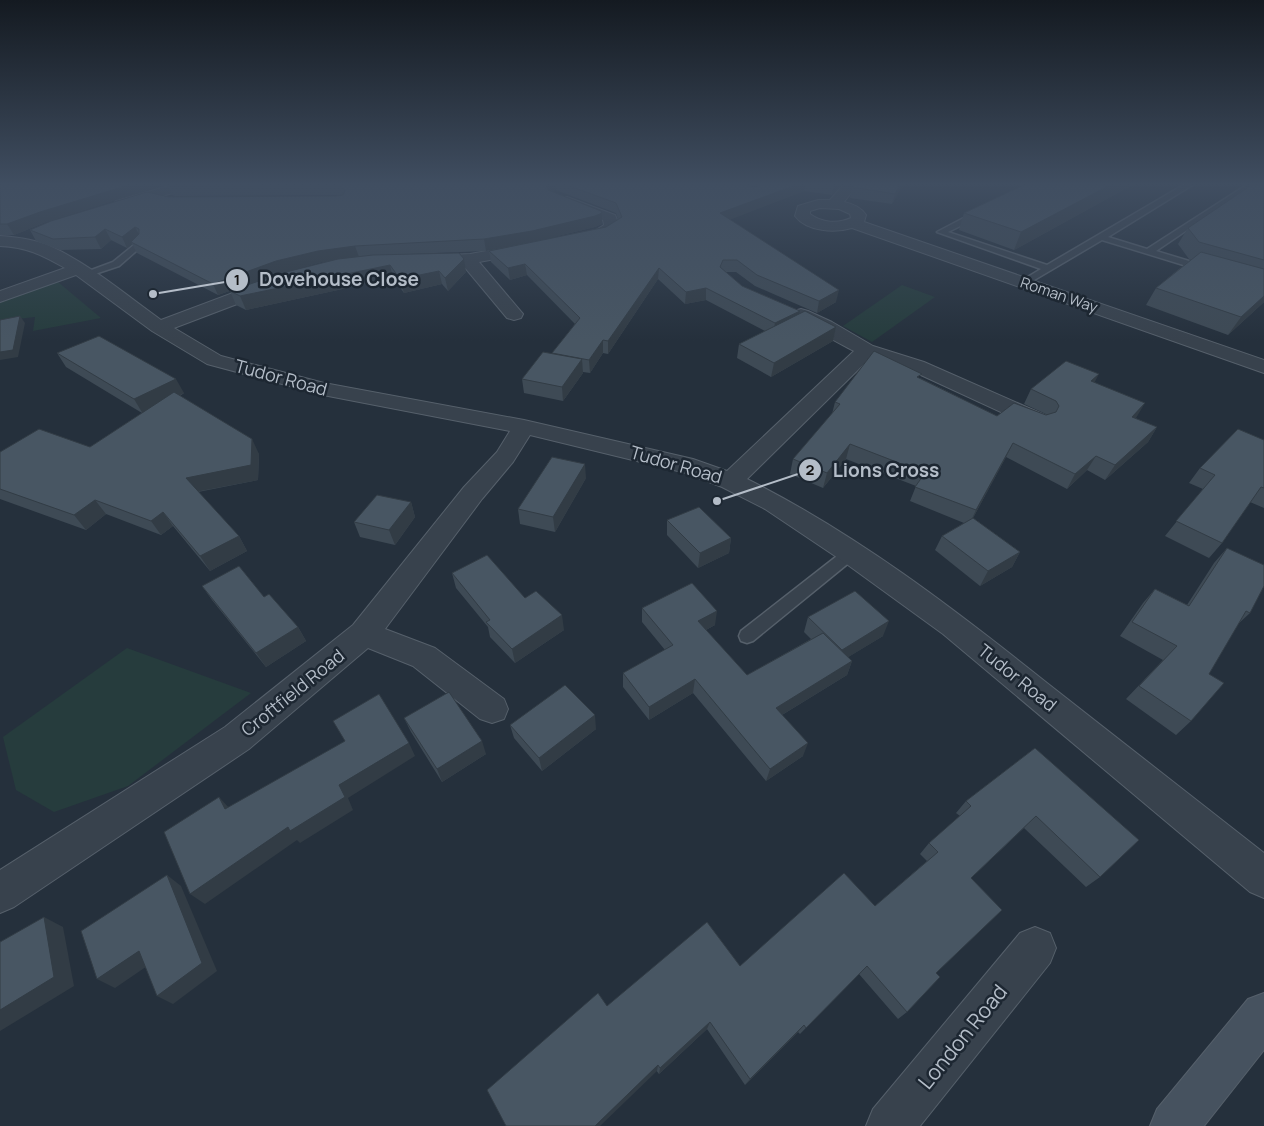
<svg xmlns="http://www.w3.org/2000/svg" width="1264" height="1126" viewBox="0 0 1264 1126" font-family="Manrope,sans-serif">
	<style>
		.green { fill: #263c3d }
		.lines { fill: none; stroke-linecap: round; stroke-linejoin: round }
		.lane-casing { stroke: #56606b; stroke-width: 3 }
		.street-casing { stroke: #56606b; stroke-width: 2 }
		.secondary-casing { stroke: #56606b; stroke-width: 2 }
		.lane { fill: #38424d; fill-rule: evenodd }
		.street { fill: #38424d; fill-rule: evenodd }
		.secondary { fill: #46525f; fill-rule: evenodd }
		.wall { fill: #3e4a55 }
		.shaded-wall { fill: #323c45 }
		.building { fill: #485663; stroke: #323c45 }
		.labels { text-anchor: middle; stroke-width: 5; stroke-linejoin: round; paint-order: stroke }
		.far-street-label { font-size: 15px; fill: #b4bdc8; stroke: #1d2732 }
		.street-label { font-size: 18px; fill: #b4bdc8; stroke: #1d2732 }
		.near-street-label { font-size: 21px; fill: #b4bdc8; stroke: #1d2732 }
		.leader { fill: none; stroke: #b4bdc8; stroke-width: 2 }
		.callout-dot { fill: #b4bdc8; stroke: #1d2732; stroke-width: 2 }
		.mark-label { font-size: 15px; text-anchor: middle; font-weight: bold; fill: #111 }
		.callout-label { font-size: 19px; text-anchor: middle; font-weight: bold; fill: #b4bdc8; stroke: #1d2732; stroke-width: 5; stroke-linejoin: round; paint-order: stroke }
	</style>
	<rect width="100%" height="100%" fill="#25303c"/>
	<g class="green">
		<path d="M 58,282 L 101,318 L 33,331 L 35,317 L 0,321 L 0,302 Z"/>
		<path d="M 902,285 L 935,297 L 872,342 L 843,326 Z"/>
		<path d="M 127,648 L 251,693 L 128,786 L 54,812 L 16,790 L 3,737 Z"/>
	</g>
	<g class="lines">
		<defs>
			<g id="lane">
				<path d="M 1185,184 L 1194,184 L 1108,237 L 1147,249 L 1248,184 L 1255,184 L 1156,251 L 1209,267 L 1209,271 L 1203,271 L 1102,240 L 1024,286 L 1021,285 L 1021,281 L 1041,269 L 937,232 L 977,211 L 983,211 L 983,215 L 948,232 L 1047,265 Z"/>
				<path d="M 140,240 L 143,241 L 143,245 L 119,266 L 83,278 L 78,275 L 113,262 Z"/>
				<path d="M 851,548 L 856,549 L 858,553 L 856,557 L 753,641 L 747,643 L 741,641 L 739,636 L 741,631 L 846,549 Z"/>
			</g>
			<g id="street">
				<path d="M 175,184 L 195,184 L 193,187 L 121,208 L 116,207 L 114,204 L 116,201 Z"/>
				<path d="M 844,184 L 858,184 L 844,202 C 853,204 861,207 866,215 L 864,222 L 1264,360 L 1264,373 L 852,228 C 835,233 807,232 795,216 L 798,206 L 818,200 L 830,200 ZM 820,208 L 839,209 L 850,214 L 851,218 C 838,224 822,223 810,214 L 810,211 Z"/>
				<path d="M 567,197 L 615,215 L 620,227 C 612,238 587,244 574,241 L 572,238 L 574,235 L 596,230 L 604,225 L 603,220 L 562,204 L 560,201 L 562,198 Z"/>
				<path d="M 0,236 C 17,237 37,240 52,247 C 91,265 126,295 161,320 L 262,282 L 268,281 L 274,282 L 277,286 L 274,290 L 174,328 L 221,356 L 324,383 L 524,420 L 693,459 L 727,471 L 854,351 C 843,345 796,321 792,315 L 794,311 L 801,309 L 808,311 L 832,322 L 873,346 L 924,362 L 1047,416 L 1050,421 L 1047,426 L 1039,428 L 1031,426 L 910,370 L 870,358 L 747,479 C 855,533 953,608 1047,683 C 1119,740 1192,796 1264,853 L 1264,898 L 1250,892 L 943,634 L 841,560 L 765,509 L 722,487 L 686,473 L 530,435 L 513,462 L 482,499 L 385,629 L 435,648 L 504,699 L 508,709 L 504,719 L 492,723 L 480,719 L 413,666 L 368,648 L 249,749 L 14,907 L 0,913 L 0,870 L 225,727 L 353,625 L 464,487 L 497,452 L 510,431 L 323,395 L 207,364 L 152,331 L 76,275 L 0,302 L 0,291 L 65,268 C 42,255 27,247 0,246 Z"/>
				<path d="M 526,244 L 532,246 L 534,249 L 532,252 L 479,262 L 523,314 L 521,318 L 514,320 L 507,318 L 462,264 L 422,264 L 420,261 L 422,258 L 428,256 L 470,254 Z"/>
				<path d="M 1035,927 L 1050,933 L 1056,948 L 1050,963 L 920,1126 L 866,1126 L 873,1109 L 1020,933 Z"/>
			</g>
			<path id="secondary" d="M 1264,993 L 1264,1050 L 1204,1126 L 1150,1126 L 1157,1109 L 1248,999 Z"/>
		</defs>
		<use href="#lane" class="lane-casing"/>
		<use href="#street" class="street-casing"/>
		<use href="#secondary" class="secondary-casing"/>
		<use href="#lane" class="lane"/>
		<use href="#street" class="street"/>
		<use href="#secondary" class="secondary"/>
	</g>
	<g class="wall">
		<path d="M 0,184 L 742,184 L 755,187 L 756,187 L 750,184 L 843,184 L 832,195 L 804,191 L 730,219 L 836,302 L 817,313 L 755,286 L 736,272 L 726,272 L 742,286 L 800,311 L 799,314 L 836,327 L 833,341 L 771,377 L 737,358 L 739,344 L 765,331 L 706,300 L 685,304 L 658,279 L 608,354 L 603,353 L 590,373 L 583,372 L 583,373 L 563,401 L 524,393 L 522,379 L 552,353 L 575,324 L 527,275 L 510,280 L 491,262 L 489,251 L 606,227 L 618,219 L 616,213 L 556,190 L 550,191 L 602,224 L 595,227 L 533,242 L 486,251 L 410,254 L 466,272 L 448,291 L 442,284 L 404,293 L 393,278 L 246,310 L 236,305 L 230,291 L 328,261 L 322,262 L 281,273 L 218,295 L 137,253 L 132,244 L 127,248 L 111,240 L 101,249 L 60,250 L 36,241 L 30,230 L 169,197 L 336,196 L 340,195 L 175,196 L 172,195 L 167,184 L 46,222 L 14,235 L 0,235 Z"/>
		<path d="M 855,184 L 903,184 L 892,204 L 850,198 L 852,187 Z"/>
		<path d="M 1015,184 L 1134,184 L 1014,250 L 959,230 L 964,213 L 1022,186 Z"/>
		<path d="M 1264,184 L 1264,302 L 1228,335 L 1146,305 L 1156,288 L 1191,259 L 1189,259 L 1178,244 L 1188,228 Z"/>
		<path d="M 57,353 L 184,393 L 180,396 L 259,454 L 258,480 L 198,492 L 239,536 L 247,551 L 210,571 L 173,526 L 161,535 L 106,514 L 86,530 L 0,499 L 0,452 L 90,447 L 142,413 L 66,367 Z"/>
		<path d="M 920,378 L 997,416 L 1048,415 L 1024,404 L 1031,389 L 1095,383 L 1135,418 L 1157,427 L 1148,442 L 1105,480 L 1087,470 L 1067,489 L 1006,457 L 973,518 L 1020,552 L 1012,567 L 980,586 L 935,550 L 942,536 L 964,523 L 910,501 L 916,486 L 846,459 L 823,488 L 790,474 L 793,459 L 832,414 L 835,402 Z"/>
		<path d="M 1264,440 L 1264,508 L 1250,502 L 1222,543 L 1209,558 L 1165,536 L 1203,489 L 1189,483 L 1200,468 Z"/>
		<path d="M 586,478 L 555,532 L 520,524 L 518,509 Z"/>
		<path d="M 411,502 L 415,517 L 395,545 L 360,537 L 354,522 Z"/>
		<path d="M 667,520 L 731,538 L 729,553 L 698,568 L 667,535 Z"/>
		<path d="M 1227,548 L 1250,613 L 1238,624 L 1209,674 L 1191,721 L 1176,735 L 1126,699 L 1163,660 L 1120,636 L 1143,603 L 1155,589 L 1187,605 L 1214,563 Z"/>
		<path d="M 452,573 L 525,598 L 564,630 L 515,663 L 490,637 L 488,627 L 456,588 Z"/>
		<path d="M 202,586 L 298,627 L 306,641 L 266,667 L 212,600 Z"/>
		<path d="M 642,608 L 715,625 L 706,630 L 747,675 L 811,639 L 804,632 L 808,617 L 883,636 L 848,657 L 852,661 L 847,675 L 782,715 L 803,756 L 766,781 L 693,693 L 649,720 L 623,687 L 623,673 L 665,650 L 642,622 Z"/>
		<path d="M 404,718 L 486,754 L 442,782 L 411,732 Z"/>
		<path d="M 510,725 L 596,729 L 542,771 L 514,738 Z"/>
		<path d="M 1035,748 L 1100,877 L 1086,887 L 1024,828 L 971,878 L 936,973 L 907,1012 L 898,1019 L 859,974 L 800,1034 L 798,1032 L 745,1085 L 707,1029 L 659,1074 L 607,1006 L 740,966 L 875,906 L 927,861 L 920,854 L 929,843 L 960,816 L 956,813 L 966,801 Z"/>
	</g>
	<g class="shaded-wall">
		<path d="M 132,184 L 167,184 L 46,222 L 14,235 L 7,224 L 40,212 Z"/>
		<path d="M 547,184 L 555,184 L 556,190 L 550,191 L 546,195 L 546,185 Z"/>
		<path d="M 799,184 L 806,184 L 804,191 L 719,224 L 720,213 Z"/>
		<path d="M 835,184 L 843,184 L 832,195 L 834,185 Z"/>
		<path d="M 900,184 L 903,184 L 892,204 L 895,194 Z"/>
		<path d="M 1112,184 L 1134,184 L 1014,250 L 1021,232 Z"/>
		<path d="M 602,213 L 602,224 L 595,227 L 533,242 L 486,251 L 484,239 Z"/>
		<path d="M 135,227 L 141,238 L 131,242 L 132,244 L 127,248 L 122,237 Z"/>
		<path d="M 105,229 L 111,240 L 101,249 L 95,237 Z"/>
		<path d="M 355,246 L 359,257 L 322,262 L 281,273 L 218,295 L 213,284 L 276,261 L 318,251 Z"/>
		<path d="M 464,259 L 466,272 L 448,291 L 445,278 Z"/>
		<path d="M 525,264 L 527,275 L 510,280 L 508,268 Z"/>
		<path d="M 390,265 L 393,278 L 246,310 L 240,296 Z"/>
		<path d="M 659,268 L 658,279 L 608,354 L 608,341 Z"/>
		<path d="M 439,271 L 442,284 L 404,293 L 400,279 Z"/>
		<path d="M 706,288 L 706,300 L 685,304 L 686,292 Z"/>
		<path d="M 839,290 L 836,302 L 817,313 L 819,301 Z"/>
		<path d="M 1264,296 L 1264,302 L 1228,335 L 1241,317 Z"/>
		<path d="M 800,311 L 798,323 L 773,335 L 775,323 Z"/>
		<path d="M 20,316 L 25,323 L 18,357 L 0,360 L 0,352 Z"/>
		<path d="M 836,327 L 833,341 L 771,377 L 774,363 Z"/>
		<path d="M 603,340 L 603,353 L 590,373 L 589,360 Z"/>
		<path d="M 582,359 L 583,373 L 563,401 L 562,387 Z"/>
		<path d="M 1099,374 L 1091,389 L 1091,381 Z"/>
		<path d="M 176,379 L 184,393 L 143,414 L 134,399 Z"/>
		<path d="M 1145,403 L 1136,418 L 1123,431 L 1132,417 Z"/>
		<path d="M 1157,427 L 1148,442 L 1105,480 L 1115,465 Z"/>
		<path d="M 252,439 L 259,454 L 258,480 L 195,492 L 186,478 Z"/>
		<path d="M 1013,443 L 1006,457 L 969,525 L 976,510 Z"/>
		<path d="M 850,444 L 846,459 L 823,488 L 827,473 Z"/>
		<path d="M 1096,456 L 1087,470 L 1067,489 L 1075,474 Z"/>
		<path d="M 585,464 L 586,478 L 555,532 L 553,517 Z"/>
		<path d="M 95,500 L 106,514 L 86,530 L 74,515 Z"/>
		<path d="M 411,502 L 415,517 L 395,545 L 389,530 Z"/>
		<path d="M 163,512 L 173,526 L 161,535 L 151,521 Z"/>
		<path d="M 239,536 L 247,551 L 210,571 L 200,556 Z"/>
		<path d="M 731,538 L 729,553 L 698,568 L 700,553 Z"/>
		<path d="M 1020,552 L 1012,567 L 980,586 L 988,571 Z"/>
		<path d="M 717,611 L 715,625 L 696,635 L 698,621 Z"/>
		<path d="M 562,615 L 564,630 L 515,663 L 512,649 Z"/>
		<path d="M 889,621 L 883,636 L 837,664 L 842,650 Z"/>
		<path d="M 298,627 L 306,641 L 266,667 L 256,653 Z"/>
		<path d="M 852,661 L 847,675 L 772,721 L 776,708 Z"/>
		<path d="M 695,679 L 693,693 L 649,720 L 649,707 Z"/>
		<path d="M 595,715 L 596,729 L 542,771 L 539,758 Z"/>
		<path d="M 482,741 L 486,754 L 442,782 L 437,769 Z"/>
		<path d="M 409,743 L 415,756 L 348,798 L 353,810 L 300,843 L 297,840 L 205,904 L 190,894 L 339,785 Z"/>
		<path d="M 808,743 L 803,756 L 766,781 L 770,769 Z"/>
		<path d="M 219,797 L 231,810 L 225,809 Z"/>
		<path d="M 167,875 L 181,886 L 217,971 L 173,1004 L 157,996 Z"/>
		<path d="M 44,917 L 63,927 L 74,986 L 0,1031 L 0,1010 Z"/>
		<path d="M 139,951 L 156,960 L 115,988 L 97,979 Z"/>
		<path d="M 710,1022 L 707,1029 L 659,1074 L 660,1068 Z"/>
		<path d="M 804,1025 L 798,1032 L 745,1085 L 750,1079 Z"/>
		<path d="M 658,1065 L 657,1071 L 600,1126 L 595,1126 Z"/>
	</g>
	<g class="building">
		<path d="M 0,184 L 132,184 L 40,212 L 7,224 L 0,224 Z"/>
		<path d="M 169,184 L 547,184 L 546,185 L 548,190 L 601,211 L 602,213 L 595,216 L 532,231 L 484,239 L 355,246 L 318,251 L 276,261 L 213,284 L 131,242 L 139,234 L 139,229 L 135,227 L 122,237 L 105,229 L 95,237 L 53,239 L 30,230 L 51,221 L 147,192 L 169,197 L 336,196 L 343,195 L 345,190 L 341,186 L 336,185 L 171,186 L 168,185 Z"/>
		<path d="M 564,184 L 742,184 L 755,187 L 763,184 L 799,184 L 720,213 L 839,290 L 819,301 L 757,275 L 737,260 L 723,260 L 720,267 L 742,286 L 800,311 L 775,323 L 706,288 L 686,292 L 659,268 L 608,341 L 603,340 L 589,360 L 552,353 L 580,318 L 525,264 L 508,268 L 489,251 L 606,227 L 622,217 L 616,203 Z"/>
		<path d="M 855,184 L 900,184 L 895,194 L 852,187 Z"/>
		<path d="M 1026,184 L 1112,184 L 1021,232 L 964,213 Z"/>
		<path d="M 1253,184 L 1264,184 L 1264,260 L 1199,242 L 1188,228 Z"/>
		<path d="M 1201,252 L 1264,269 L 1264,296 L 1241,317 L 1156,288 Z"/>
		<path d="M 459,253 L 464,259 L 445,278 L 439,271 L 400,279 L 390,265 L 240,296 L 230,291 L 282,273 L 338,259 L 373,255 Z"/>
		<path d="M 805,311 L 836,327 L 774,363 L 739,344 Z"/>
		<path d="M 20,316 L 13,350 L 0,352 L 0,320 Z"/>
		<path d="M 99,336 L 176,379 L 134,399 L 57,353 Z"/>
		<path d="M 874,351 L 922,374 L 917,377 L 997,416 L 1014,403 L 1046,415 L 1056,412 L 1059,406 L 1056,401 L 1031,389 L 1066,361 L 1099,374 L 1091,381 L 1145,403 L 1132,417 L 1157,427 L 1115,465 L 1096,456 L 1075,474 L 1013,443 L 976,510 L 915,487 L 925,473 L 850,444 L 827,473 L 793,459 L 840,404 L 835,402 Z"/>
		<path d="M 543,352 L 582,359 L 562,387 L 522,379 Z"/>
		<path d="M 174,392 L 252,439 L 251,465 L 186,478 L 239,536 L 200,556 L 163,512 L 151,521 L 95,500 L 74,515 L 0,489 L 0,452 L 39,429 L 90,447 Z"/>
		<path d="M 1238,429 L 1264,440 L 1264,488 L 1261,487 L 1222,543 L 1176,521 L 1215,475 L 1200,468 Z"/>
		<path d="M 552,457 L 585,464 L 553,517 L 518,509 Z"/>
		<path d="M 377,495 L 411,502 L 389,530 L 354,522 Z"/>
		<path d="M 699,507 L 731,538 L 700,553 L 667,520 Z"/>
		<path d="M 973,518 L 1020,552 L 988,571 L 942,536 Z"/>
		<path d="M 1227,548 L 1264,565 L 1264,586 L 1250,613 L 1246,611 L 1209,674 L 1224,683 L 1191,721 L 1139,686 L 1177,646 L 1132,622 L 1155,589 L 1189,606 Z"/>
		<path d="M 487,555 L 525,598 L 536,591 L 562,615 L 512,649 L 486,622 L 490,620 L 452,573 Z"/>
		<path d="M 239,566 L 264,597 L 269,594 L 298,627 L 256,653 L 202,586 Z"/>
		<path d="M 692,583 L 717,611 L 698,621 L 747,675 L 823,633 L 852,661 L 776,708 L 808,743 L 770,769 L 695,679 L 649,707 L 623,673 L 673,645 L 642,608 Z"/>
		<path d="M 855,591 L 889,621 L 842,650 L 808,617 Z"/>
		<path d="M 565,685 L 595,715 L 539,758 L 510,725 Z"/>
		<path d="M 449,692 L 482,741 L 437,769 L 404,718 Z"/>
		<path d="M 379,694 L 409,743 L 339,785 L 345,797 L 290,831 L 288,827 L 190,894 L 164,832 L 219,797 L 225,809 L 345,741 L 333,721 Z"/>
		<path d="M 1035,748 L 1139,840 L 1100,877 L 1036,816 L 971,878 L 1002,910 L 936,973 L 940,977 L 907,1012 L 867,966 L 806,1028 L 804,1025 L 750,1079 L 710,1022 L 660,1068 L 658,1065 L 595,1126 L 506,1126 L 487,1090 L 598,993 L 607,1006 L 707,922 L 740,966 L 844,873 L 875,906 L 938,852 L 929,843 L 971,806 L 966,801 Z"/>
		<path d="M 167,875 L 202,963 L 157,996 L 139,951 L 97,979 L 81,931 Z"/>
		<path d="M 44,917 L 54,977 L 0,1010 L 0,942 Z"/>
	</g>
	<linearGradient id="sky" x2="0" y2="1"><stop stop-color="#141a21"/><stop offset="0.54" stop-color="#404e61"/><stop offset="1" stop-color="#404e61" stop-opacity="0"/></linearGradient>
	<rect width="1264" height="341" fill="url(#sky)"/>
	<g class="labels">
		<g class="far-street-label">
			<text transform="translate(1059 295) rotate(19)" y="5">Roman Way</text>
		</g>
		<g class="street-label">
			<text transform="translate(281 378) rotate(15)" y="6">Tudor Road</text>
			<text transform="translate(676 465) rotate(16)" y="6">Tudor Road</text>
			<text transform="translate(1017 678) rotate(39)" y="6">Tudor Road</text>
			<text transform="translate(293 693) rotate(-39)" y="6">Croftfield Road</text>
		</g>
		<g class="near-street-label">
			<text transform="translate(963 1037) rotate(-51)" y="7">London Road</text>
		</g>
	</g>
	<path class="leader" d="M153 294L237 280M717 501L810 470"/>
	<g class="callout-dot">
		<circle cx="153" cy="294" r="5"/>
		<circle cx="717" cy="501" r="5"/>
		<circle cx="237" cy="280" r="12"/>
		<circle cx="810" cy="470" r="12"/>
	</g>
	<g class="mark-label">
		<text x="237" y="285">1</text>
		<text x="810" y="475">2</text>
	</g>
	<g class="callout-label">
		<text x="339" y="286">Dovehouse Close</text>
		<text x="886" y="477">Lions Cross</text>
	</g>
</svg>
